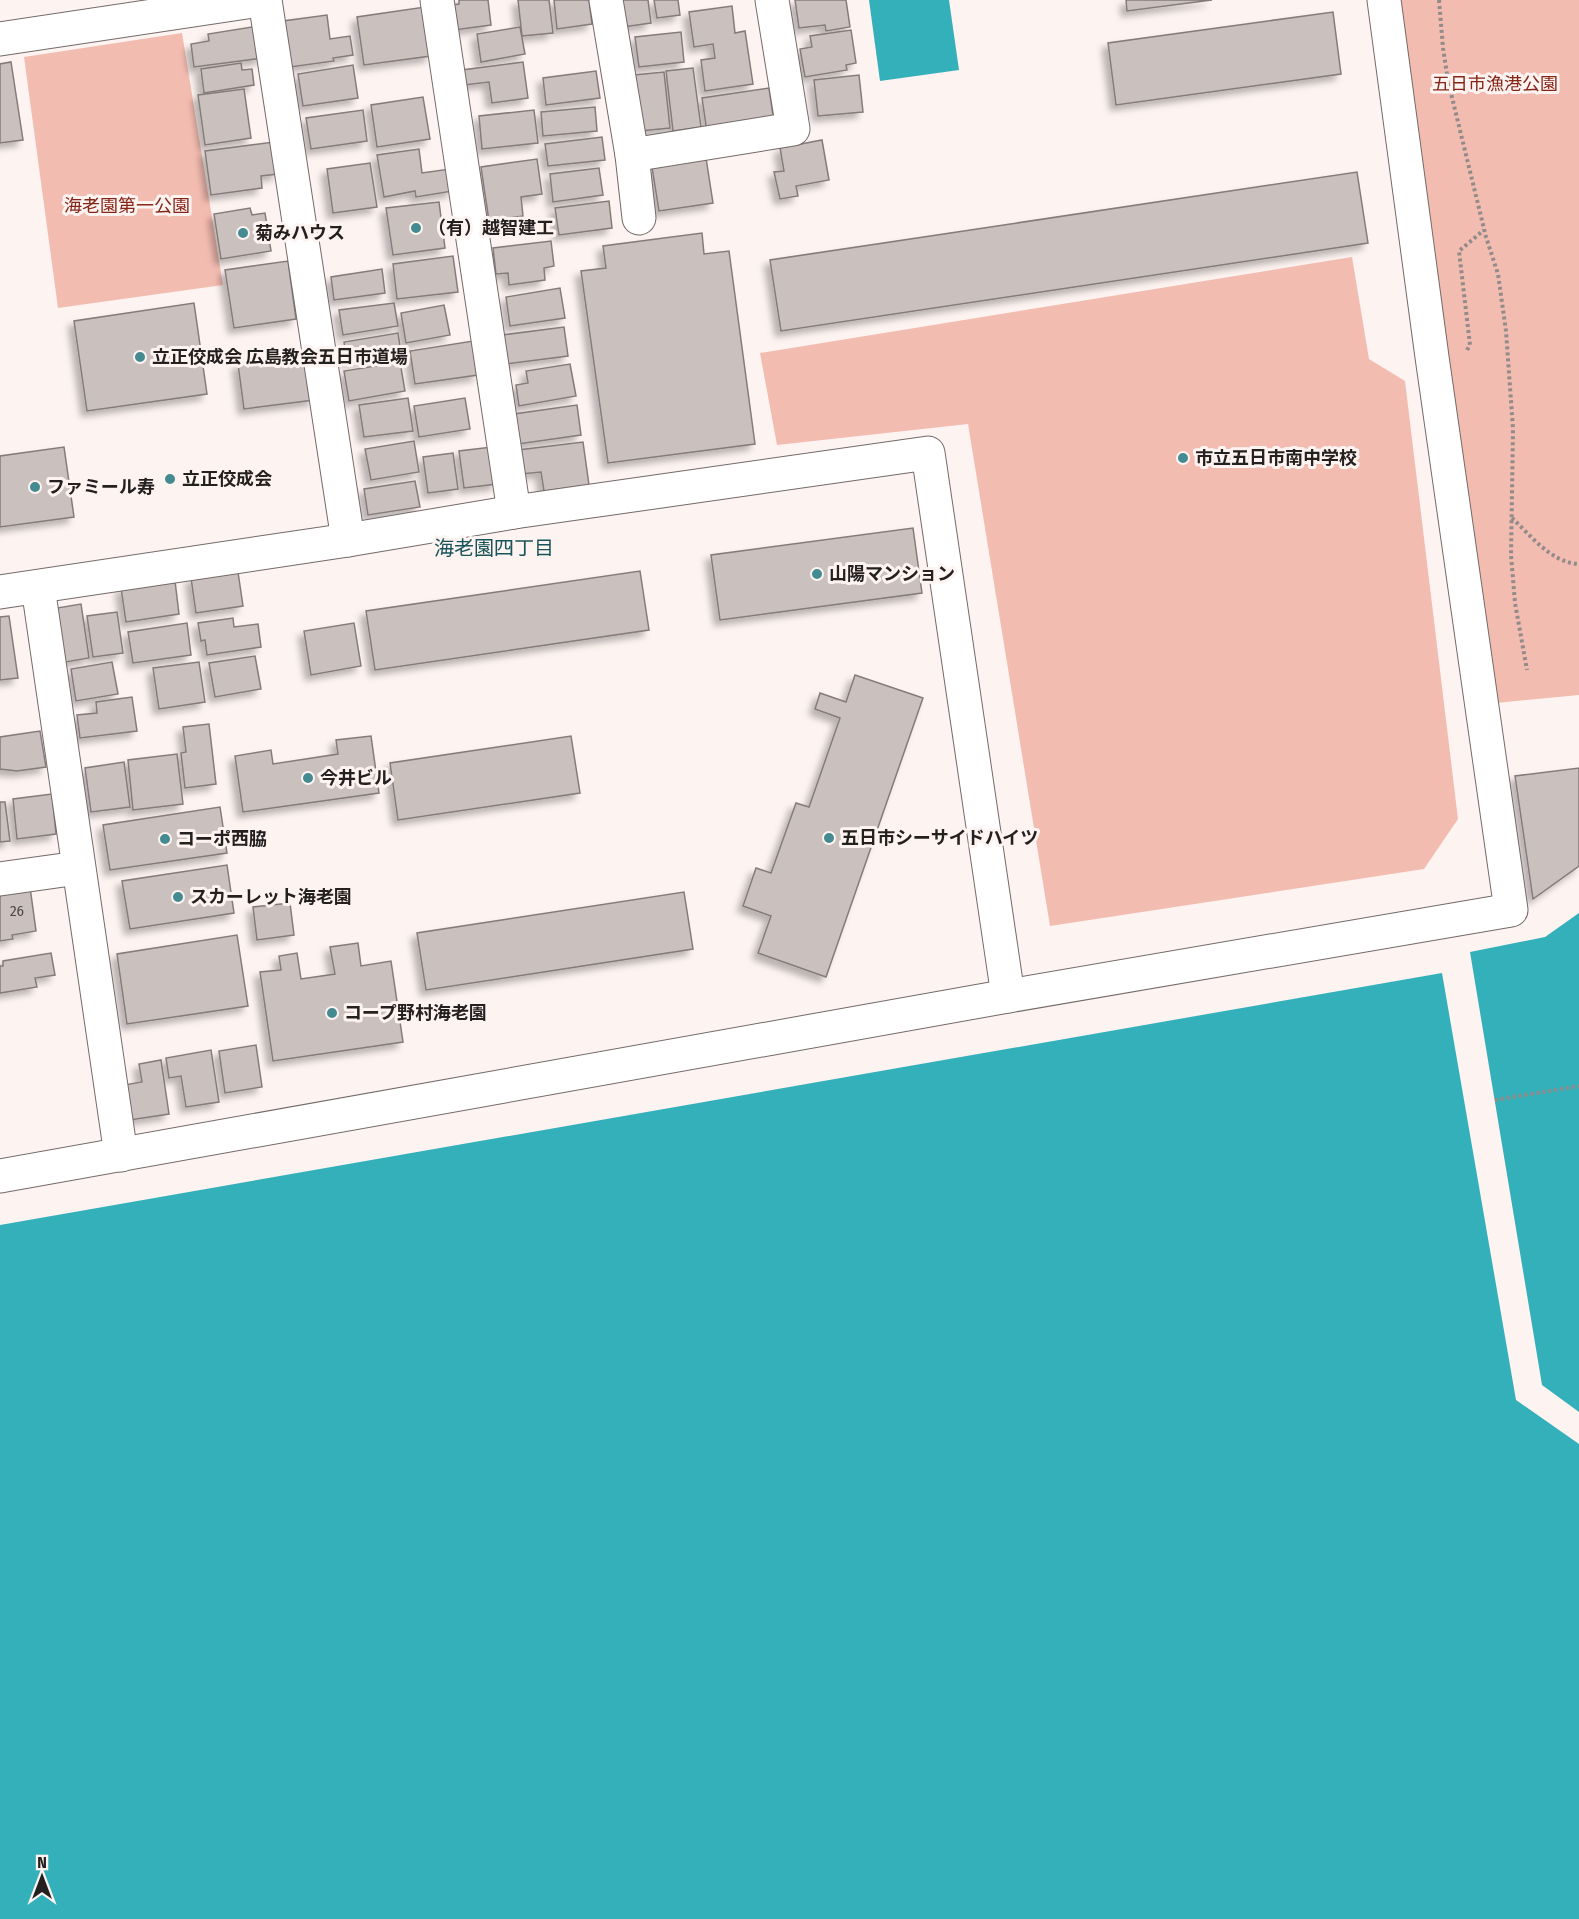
<svg xmlns="http://www.w3.org/2000/svg" width="1579" height="1919" viewBox="0 0 1579 1919" font-family="'Fira Sans Condensed','Noto Sans JP',sans-serif">
	<style>
		.green { fill: #f3bcb1 }
		.water { fill: #34b0ba }
		.building { fill: #cac0be; stroke: #857c7a; stroke-width: 1.5; filter: url(#shadow) }
		.lines { fill: none; stroke-linecap: round; stroke-linejoin: round }
		.minor-casing { stroke: #736a68; stroke-width: 35 }
		.path { stroke: #928b8a; stroke-width: 4; stroke-dasharray: 3 3; stroke-linecap: butt }
		.minor { stroke: #fff; stroke-width: 33 }
		.poi-dot { fill: #438b91; stroke: #fdf3f1; stroke-width: 2 }
		.labels { text-anchor: middle; stroke-width: 6; stroke-linejoin: round; paint-order: stroke }
		.number-label { font-size: 15px; fill: #4e4847 }
		.park-label { font-size: 18px; fill: #862416; stroke: #fdf3f1 }
		.poi-label { font-size: 18px; font-weight: bold; fill: #24201f; stroke: #fdf3f1; text-anchor: start }
		.neighbourhood-label { font-size: 20px; fill: #185459; stroke: #fdf3f1 }
	</style>
	<defs>
		<filter id="shadow"><feDropShadow dx="-5.5" dy="5.5" stdDeviation="3" flood-color="#0004"/></filter>
	</defs>
	<rect width="100%" height="100%" fill="#fdf3f1"/>
	<g class="green">
		<path d="M 1399,0 L 1579,0 L 1579,695 L 1496,703 Z"/>
		<path d="M 182,33 L 223,285 L 58,308 L 24,57 Z"/>
		<path d="M 1352,257 L 1369,359 L 1405,381 L 1458,819 L 1424,869 L 1050,926 L 968,424 L 777,445 L 760,353 Z"/>
	</g>
	<g class="water">
		<path d="M 869,0 L 949,0 L 959,70 L 880,81 Z"/>
		<path d="M 1579,913 L 1579,1412 L 1542,1385 L 1470,952 L 1545,937 Z"/>
		<path d="M 1442,973 L 1516,1400 L 1579,1444 L 1579,1919 L 0,1919 L 0,1225 Z"/>
	</g>
	<g class="building">
		<path d="M 459,0 L 488,0 L 491,25 L 454,30 L 451,5 L 459,4 Z"/>
		<path d="M 518,0 L 549,0 L 553,33 L 522,36 Z"/>
		<path d="M 554,0 L 589,0 L 592,24 L 557,29 Z"/>
		<path d="M 619,0 L 648,0 L 651,23 L 623,27 Z"/>
		<path d="M 654,0 L 678,0 L 680,15 L 657,18 Z"/>
		<path d="M 795,0 L 846,0 L 850,27 L 826,31 L 825,25 L 799,28 Z"/>
		<path d="M 1126,0 L 1212,0 L 1127,11 Z"/>
		<path d="M 732,6 L 735,33 L 745,31 L 753,84 L 705,91 L 701,60 L 715,58 L 713,44 L 694,47 L 689,12 Z"/>
		<path d="M 425,7 L 431,56 L 364,65 L 357,17 Z"/>
		<path d="M 1333,12 L 1341,74 L 1116,105 L 1108,43 Z"/>
		<path d="M 327,15 L 330,39 L 350,36 L 353,55 L 333,58 L 334,61 L 290,67 L 283,21 Z"/>
		<path d="M 258,26 L 263,58 L 194,67 L 191,44 L 209,41 L 208,34 Z"/>
		<path d="M 520,27 L 525,54 L 481,62 L 477,34 Z"/>
		<path d="M 851,30 L 856,63 L 846,65 L 847,70 L 805,77 L 800,49 L 812,47 L 810,36 Z"/>
		<path d="M 681,32 L 684,62 L 639,67 L 635,37 Z"/>
		<path d="M 11,62 L 23,140 L 0,143 L 0,64 Z"/>
		<path d="M 523,62 L 528,98 L 492,103 L 489,82 L 464,85 L 462,70 Z"/>
		<path d="M 241,63 L 242,70 L 252,69 L 254,85 L 204,93 L 201,69 Z"/>
		<path d="M 353,65 L 358,98 L 303,106 L 298,74 Z"/>
		<path d="M 693,68 L 701,127 L 673,131 L 666,71 Z"/>
		<path d="M 596,71 L 600,98 L 546,105 L 543,78 Z"/>
		<path d="M 664,72 L 670,128 L 640,131 L 634,75 Z"/>
		<path d="M 859,75 L 863,112 L 818,116 L 814,80 Z"/>
		<path d="M 769,88 L 774,122 L 707,132 L 702,98 Z"/>
		<path d="M 244,89 L 251,138 L 205,145 L 198,95 Z"/>
		<path d="M 423,97 L 430,139 L 377,147 L 371,105 Z"/>
		<path d="M 595,107 L 597,131 L 543,136 L 541,112 Z"/>
		<path d="M 363,110 L 367,141 L 311,149 L 306,118 Z"/>
		<path d="M 534,110 L 538,143 L 482,149 L 479,116 Z"/>
		<path d="M 602,137 L 605,160 L 548,166 L 545,144 Z"/>
		<path d="M 822,140 L 829,180 L 796,186 L 798,196 L 780,199 L 774,172 L 784,171 L 780,148 Z"/>
		<path d="M 274,142 L 278,174 L 261,176 L 262,188 L 211,195 L 205,151 Z"/>
		<path d="M 419,149 L 422,173 L 450,169 L 453,191 L 416,197 L 415,191 L 384,197 L 377,155 Z"/>
		<path d="M 706,158 L 713,203 L 659,211 L 652,167 Z"/>
		<path d="M 537,159 L 542,194 L 521,197 L 523,216 L 489,221 L 481,167 Z"/>
		<path d="M 370,163 L 377,207 L 333,213 L 327,169 Z"/>
		<path d="M 599,168 L 603,195 L 553,202 L 550,174 Z"/>
		<path d="M 1357,172 L 1368,243 L 781,331 L 770,260 Z"/>
		<path d="M 609,201 L 612,228 L 559,235 L 555,208 Z"/>
		<path d="M 439,202 L 445,248 L 393,255 L 386,208 Z"/>
		<path d="M 250,208 L 252,215 L 265,213 L 271,251 L 221,259 L 214,214 Z"/>
		<path d="M 702,233 L 704,254 L 729,251 L 755,444 L 608,463 L 581,271 L 606,268 L 603,246 Z"/>
		<path d="M 551,241 L 554,266 L 544,268 L 545,280 L 509,285 L 508,273 L 496,274 L 493,248 Z"/>
		<path d="M 453,256 L 458,292 L 397,299 L 393,264 Z"/>
		<path d="M 288,261 L 296,319 L 234,328 L 225,270 Z"/>
		<path d="M 382,269 L 385,293 L 334,300 L 331,277 Z"/>
		<path d="M 560,288 L 565,318 L 510,326 L 506,297 Z"/>
		<path d="M 194,303 L 207,394 L 87,411 L 74,321 Z"/>
		<path d="M 394,303 L 398,326 L 343,335 L 339,310 Z"/>
		<path d="M 444,305 L 450,335 L 406,343 L 401,313 Z"/>
		<path d="M 564,327 L 568,356 L 506,364 L 502,335 Z"/>
		<path d="M 398,333 L 401,353 L 347,362 L 344,342 Z"/>
		<path d="M 473,341 L 478,375 L 415,384 L 410,351 Z"/>
		<path d="M 308,354 L 314,400 L 244,409 L 238,364 Z"/>
		<path d="M 400,362 L 405,391 L 349,401 L 344,371 Z"/>
		<path d="M 570,364 L 576,396 L 519,406 L 516,385 L 528,383 L 526,371 Z"/>
		<path d="M 408,398 L 413,431 L 364,437 L 359,405 Z"/>
		<path d="M 465,398 L 470,429 L 419,437 L 414,406 Z"/>
		<path d="M 577,405 L 581,435 L 518,444 L 514,414 Z"/>
		<path d="M 414,441 L 419,472 L 371,480 L 365,449 Z"/>
		<path d="M 583,442 L 589,485 L 544,491 L 541,472 L 521,474 L 518,450 Z"/>
		<path d="M 64,447 L 74,517 L 0,527 L 0,456 Z"/>
		<path d="M 492,447 L 497,484 L 464,488 L 459,451 Z"/>
		<path d="M 453,453 L 458,489 L 428,493 L 423,457 Z"/>
		<path d="M 415,481 L 420,507 L 368,515 L 364,489 Z"/>
		<path d="M 913,528 L 922,593 L 720,620 L 711,555 Z"/>
		<path d="M 640,571 L 649,630 L 375,670 L 366,611 Z"/>
		<path d="M 238,572 L 243,606 L 196,613 L 191,578 Z"/>
		<path d="M 175,581 L 179,614 L 126,622 L 121,588 Z"/>
		<path d="M 81,604 L 89,658 L 60,663 L 51,609 Z"/>
		<path d="M 117,612 L 123,653 L 93,657 L 87,616 Z"/>
		<path d="M 9,616 L 18,678 L 0,680 L 0,617 Z"/>
		<path d="M 233,618 L 234,627 L 258,624 L 261,647 L 207,655 L 205,640 L 201,641 L 198,623 Z"/>
		<path d="M 187,623 L 191,655 L 133,663 L 128,632 Z"/>
		<path d="M 354,623 L 361,666 L 311,675 L 304,631 Z"/>
		<path d="M 255,656 L 261,689 L 215,697 L 209,663 Z"/>
		<path d="M 112,662 L 118,694 L 76,701 L 71,669 Z"/>
		<path d="M 199,662 L 205,702 L 159,709 L 153,668 Z"/>
		<path d="M 855,675 L 923,698 L 826,977 L 758,953 L 771,916 L 743,906 L 756,868 L 771,873 L 796,803 L 809,807 L 840,718 L 815,709 L 820,693 L 846,702 Z"/>
		<path d="M 132,697 L 137,731 L 80,738 L 77,715 L 97,713 L 96,702 Z"/>
		<path d="M 209,724 L 216,784 L 185,788 L 181,753 L 186,752 L 183,727 Z"/>
		<path d="M 40,731 L 46,767 L 17,771 L 0,769 L 0,737 Z"/>
		<path d="M 371,736 L 379,793 L 243,812 L 235,756 L 271,750 L 273,764 L 338,754 L 336,740 Z"/>
		<path d="M 571,736 L 580,793 L 398,820 L 390,763 Z"/>
		<path d="M 177,754 L 183,804 L 133,810 L 128,760 Z"/>
		<path d="M 124,762 L 130,807 L 91,812 L 85,768 Z"/>
		<path d="M 1579,768 L 1579,866 L 1533,899 L 1515,776 Z"/>
		<path d="M 52,794 L 56,834 L 17,839 L 13,799 Z"/>
		<path d="M 0,802 L 5,802 L 10,841 L 0,842 Z"/>
		<path d="M 220,807 L 227,853 L 110,870 L 103,825 Z"/>
		<path d="M 227,865 L 234,913 L 130,929 L 122,881 Z"/>
		<path d="M 30,887 L 36,931 L 12,935 L 13,939 L 0,941 L 0,891 Z"/>
		<path d="M 684,892 L 693,949 L 426,990 L 417,933 Z"/>
		<path d="M 290,903 L 294,935 L 257,940 L 253,907 Z"/>
		<path d="M 237,935 L 248,1006 L 127,1024 L 117,954 Z"/>
		<path d="M 358,943 L 361,966 L 391,961 L 403,1042 L 273,1061 L 260,972 L 281,970 L 279,956 L 297,953 L 301,979 L 335,974 L 330,947 Z"/>
		<path d="M 51,953 L 55,975 L 35,978 L 37,987 L 0,993 L 0,966 L 3,966 L 3,961 Z"/>
		<path d="M 256,1045 L 262,1087 L 225,1093 L 219,1051 Z"/>
		<path d="M 211,1050 L 219,1102 L 186,1107 L 181,1076 L 169,1078 L 166,1058 Z"/>
		<path d="M 161,1060 L 169,1114 L 130,1120 L 124,1085 L 142,1082 L 139,1064 Z"/>
	</g>
	<g class="lines">
		<defs>
			<g id="minor">
				<path d="M 265,0 L 348,540"/>
				<path d="M 437,0 L 514,512"/>
				<path d="M 606,0 L 632,155 L 793,129 L 772,0"/>
				<path d="M 0,39 L 259,0"/>
				<path d="M 632,155 L 639,218"/>
				<path d="M 38,587 L 121,1155"/>
				<path d="M 0,592 L 348,540 L 514,512 L 928,453 L 1008,996"/>
				<path d="M 0,879 L 78,868"/>
				<path d="M 0,1176 L 1008,996 L 1511,910 L 1432,357 L 1384,0"/>
			</g>
		</defs>
		<use href="#minor" class="minor-casing"/>
		<g class="path">
			<path d="M 1439,0 L 1443,48 L 1448,81 L 1486,237 L 1498,274 L 1506,331 L 1513,429 L 1511,555 L 1515,603 L 1527,670"/>
			<path d="M 1467,350 L 1470,345 L 1459,251 L 1484,230"/>
			<path d="M 1512,518 C 1531,536 1552,563 1579,564"/>
			<path d="M 1495,1100 L 1579,1086"/>
		</g>
		<use href="#minor" class="minor"/>
	</g>
	<g class="poi-dot">
		<circle cx="416" cy="228" r="6"/>
		<circle cx="243" cy="233" r="6"/>
		<circle cx="140" cy="357" r="6"/>
		<circle cx="1183" cy="458" r="6"/>
		<circle cx="170" cy="479" r="6"/>
		<circle cx="35" cy="487" r="6"/>
		<circle cx="817" cy="574" r="6"/>
		<circle cx="308" cy="778" r="6"/>
		<circle cx="829" cy="838" r="6"/>
		<circle cx="165" cy="839" r="6"/>
		<circle cx="178" cy="897" r="6"/>
		<circle cx="332" cy="1013" r="6"/>
	</g>
	<g class="labels">
		<g class="number-label">
			<text x="17" y="916">26</text>
		</g>
		<g class="park-label">
			<text x="1495" y="90">五日市漁港公園</text>
			<text x="127" y="212">海老園第一公園</text>
		</g>
		<g class="poi-label">
			<text x="428" y="234">（有）越智建工</text>
			<text x="255" y="239">菊みハウス</text>
			<text x="152" y="363">立正佼成会 広島教会五日市道場</text>
			<text x="1195" y="464">市立五日市南中学校</text>
			<text x="182" y="485">立正佼成会</text>
			<text x="47" y="493">ファミール寿</text>
			<text x="829" y="580">山陽マンション</text>
			<text x="320" y="784">今井ビル</text>
			<text x="841" y="844">五日市シーサイドハイツ</text>
			<text x="177" y="845">コーポ西脇</text>
			<text x="190" y="903">スカーレット海老園</text>
			<text x="344" y="1019">コープ野村海老園</text>
		</g>
		<g class="neighbourhood-label">
			<text x="494" y="555">海老園四丁目</text>
		</g>
	</g>
	<g transform="translate(42 1877)" stroke="#fdf3f1" stroke-width="4.5" paint-order="stroke">
	<path d="M0-4.5L10 22L0 15L-10 22Z" fill="#24201f"/>
	<text y="-9" font-size="16" font-weight="bold" text-anchor="middle" fill="#24201f">N</text>
	</g>
</svg>
